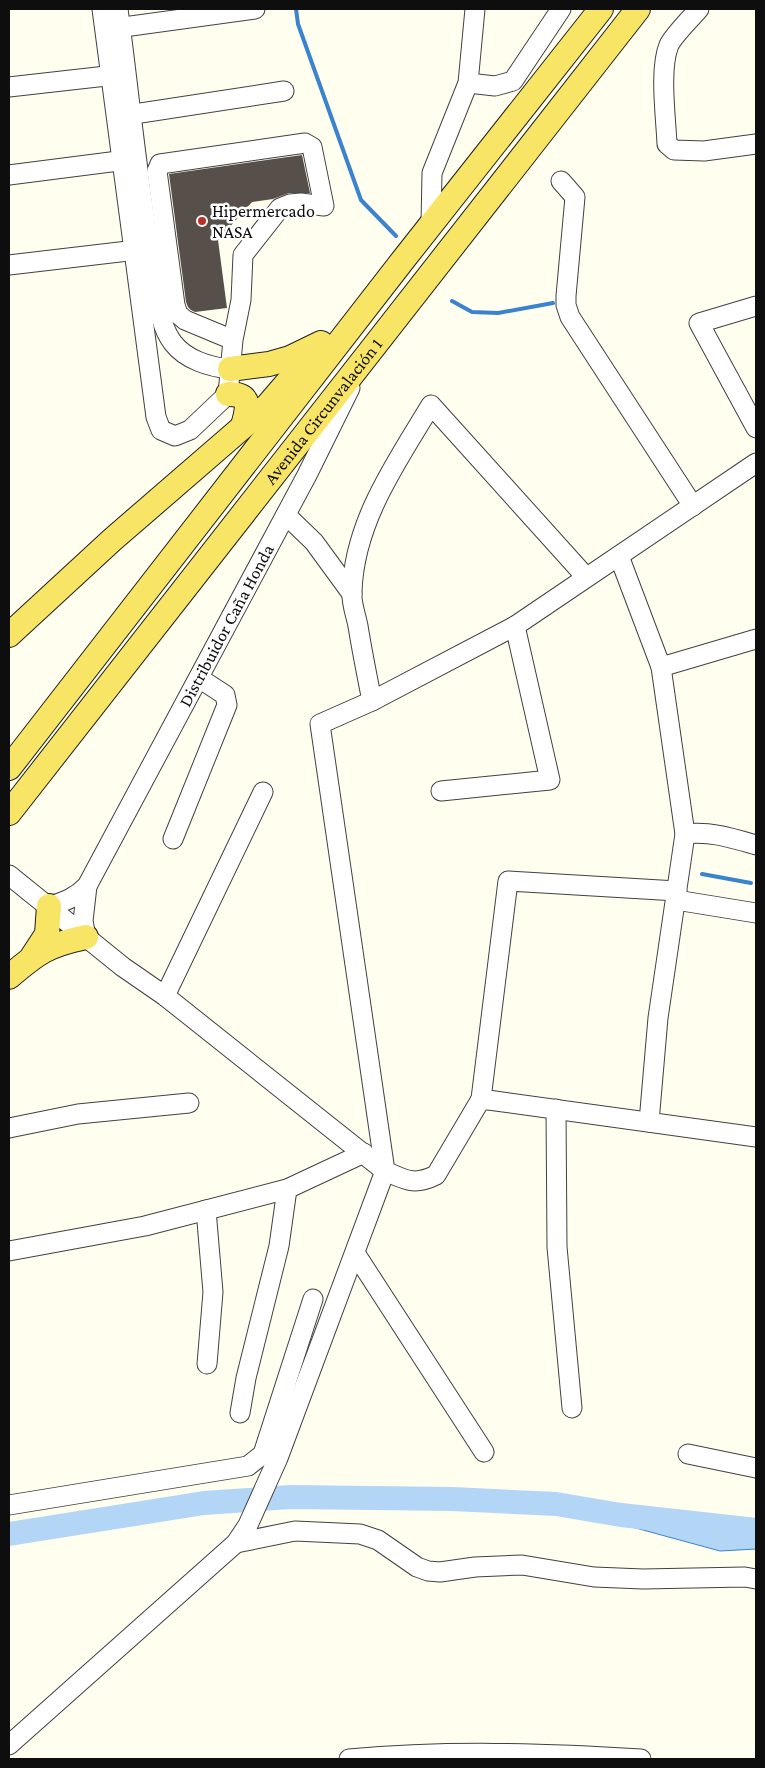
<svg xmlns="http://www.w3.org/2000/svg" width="765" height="1768" viewBox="0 0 765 1768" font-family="'Crimson Pro',serif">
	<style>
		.water { fill: #b4d6f6; stroke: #3a83ce }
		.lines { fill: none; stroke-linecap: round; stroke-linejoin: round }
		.stream { stroke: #3a83ce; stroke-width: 4 }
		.river { stroke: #b4d6f6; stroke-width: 24 }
		.building { fill: #57504a }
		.minor-casing { stroke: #414141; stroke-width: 21 }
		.major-casing { stroke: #1f1f1f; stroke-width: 26 }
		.minor { stroke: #fff; stroke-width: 19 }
		.major { stroke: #f9e565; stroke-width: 24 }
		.poi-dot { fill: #bf2f25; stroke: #fff; stroke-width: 2 }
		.labels { text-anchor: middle; stroke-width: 5; stroke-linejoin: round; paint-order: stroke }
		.poi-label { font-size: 18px; fill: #0e0e0e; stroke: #fff; text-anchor: start }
		.street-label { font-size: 18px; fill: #0e0e0e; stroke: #fff }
	</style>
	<rect width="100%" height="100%" fill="#fffeef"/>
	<path class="water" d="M 588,1515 L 722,1532 L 756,1530 L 756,1549 L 720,1551 Z"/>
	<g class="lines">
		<g class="stream">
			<path d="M 296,9 L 298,24 L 361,200 L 396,236"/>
			<path d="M 452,301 L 472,312 L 498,313 L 553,303"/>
			<path d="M 702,874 L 751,883"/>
		</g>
		<path class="river" d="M 9,1534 L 204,1503 L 291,1497 L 452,1499 L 556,1504 L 621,1515 L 756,1530"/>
	</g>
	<path class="building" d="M 302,155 L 310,193 L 289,193 L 273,199 L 252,202 L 218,240 L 227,308 L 195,312 L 191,310 L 188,307 L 186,302 L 169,174 Z"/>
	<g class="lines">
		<defs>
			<g id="minor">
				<path d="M 102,9 L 156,417 L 161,430 L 175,436 L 190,430 L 228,394 L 233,340 L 241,300 L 243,255 L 280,208 L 290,204 L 301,203 L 324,206 L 312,147 L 305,143 L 160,164 L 157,171 L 175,305 L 178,314 L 185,320 L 233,340"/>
				<path d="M 118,9 C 130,98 138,189 154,277 C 158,298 159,325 173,343 C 186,360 210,367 230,369"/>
				<path d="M 699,9 C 691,18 673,36 669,45 C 659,69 666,118 667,144 L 674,150 L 704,151 L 756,144"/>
				<path d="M 109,29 L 255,9"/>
				<path d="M 468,83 L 495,86 L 513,81 L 561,9"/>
				<path d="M 9,87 L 124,74"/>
				<path d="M 121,116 L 284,91"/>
				<path d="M 9,175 L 134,159"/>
				<path d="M 561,181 L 575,197 L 566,296 L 566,305 L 570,317 L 693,506"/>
				<path d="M 431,224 L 432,173 L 468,83 L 475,9"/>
				<path d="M 9,265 L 145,249"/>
				<path d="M 756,306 L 699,323 L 756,428"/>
				<path d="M 286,515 L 314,542 L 352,594"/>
				<path d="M 619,556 L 661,667 L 685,834 L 658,1018 L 649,1122"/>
				<path d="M 661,667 L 756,639"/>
				<path d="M 372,701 C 367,676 362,651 358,626 C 356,615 351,603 352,592 C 354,522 396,463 431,405 L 586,577"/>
				<path d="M 441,791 L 550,780 L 515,626"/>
				<path d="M 685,834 C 711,831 732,838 756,845"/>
				<path d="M 173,839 L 227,705 L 225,695 L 199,678"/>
				<path d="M 9,875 L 123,967 L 165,996 L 385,1171 C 406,1180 414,1186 436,1175 L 481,1099 L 756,1137"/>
				<path d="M 676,900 L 756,913"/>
				<path id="s1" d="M 49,906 C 65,902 76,897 87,886 L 307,475 L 350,388"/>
				<path d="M 86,937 L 83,921 L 87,886"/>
				<path d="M 165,996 L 263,792"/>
				<path d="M 481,1099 L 508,881 L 677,891"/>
				<path d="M 556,1109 L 557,1247 L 572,1408"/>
				<path d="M 9,1128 L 78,1114 L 189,1103"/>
				<path d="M 206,1210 L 213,1292 L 207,1364"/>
				<path d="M 9,1251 L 145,1226 L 287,1189 L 364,1153"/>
				<path d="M 355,1253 L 484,1452"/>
				<path d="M 240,1413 L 246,1378 L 279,1246 L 287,1189"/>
				<path d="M 688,1454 L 756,1468"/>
				<path d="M 9,1505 L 248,1466 L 263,1454 L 313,1299"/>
				<path d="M 236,1543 L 295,1531 L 360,1534 L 378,1540 L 417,1567 L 428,1571 L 440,1572 L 475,1567 L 522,1565 L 594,1577 L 643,1579 L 745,1577 L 756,1579"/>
				<path d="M 9,1745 L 236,1543 L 248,1525 L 278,1458 L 385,1171 L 320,724 L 372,701 L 515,626 L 756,463"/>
				<path d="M 349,1759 C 446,1750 544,1753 641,1759"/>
			</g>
			<g id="major">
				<path d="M 230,369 L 269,364 L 290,358 L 321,343"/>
				<path d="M 228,394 C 252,394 248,408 243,426"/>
				<path d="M 9,635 L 112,540 L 268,405 L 305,362"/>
				<path d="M 9,768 L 403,260 L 601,9"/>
				<path id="s2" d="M 9,813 L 638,9"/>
				<path d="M 32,957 L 47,934 L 49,906"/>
				<path d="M 9,977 C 38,952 48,945 86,937"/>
			</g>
		</defs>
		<use href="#minor" class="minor-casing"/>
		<use href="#major" class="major-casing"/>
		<use href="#minor" class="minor"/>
		<use href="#major" class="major"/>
	</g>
	<circle class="poi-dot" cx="202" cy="221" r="5"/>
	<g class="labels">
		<g class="poi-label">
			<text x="212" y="217">Hipermercado<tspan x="212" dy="21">NASA</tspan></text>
		</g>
		<g class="street-label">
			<text dy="6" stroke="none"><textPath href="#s2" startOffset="510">Avenida Circunvalación 1</textPath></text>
			<text dy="6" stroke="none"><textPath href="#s1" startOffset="339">Distribuidor Caña Honda</textPath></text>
		</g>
	</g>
	<rect width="765" height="1768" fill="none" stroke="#0e0e0e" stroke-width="20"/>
</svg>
